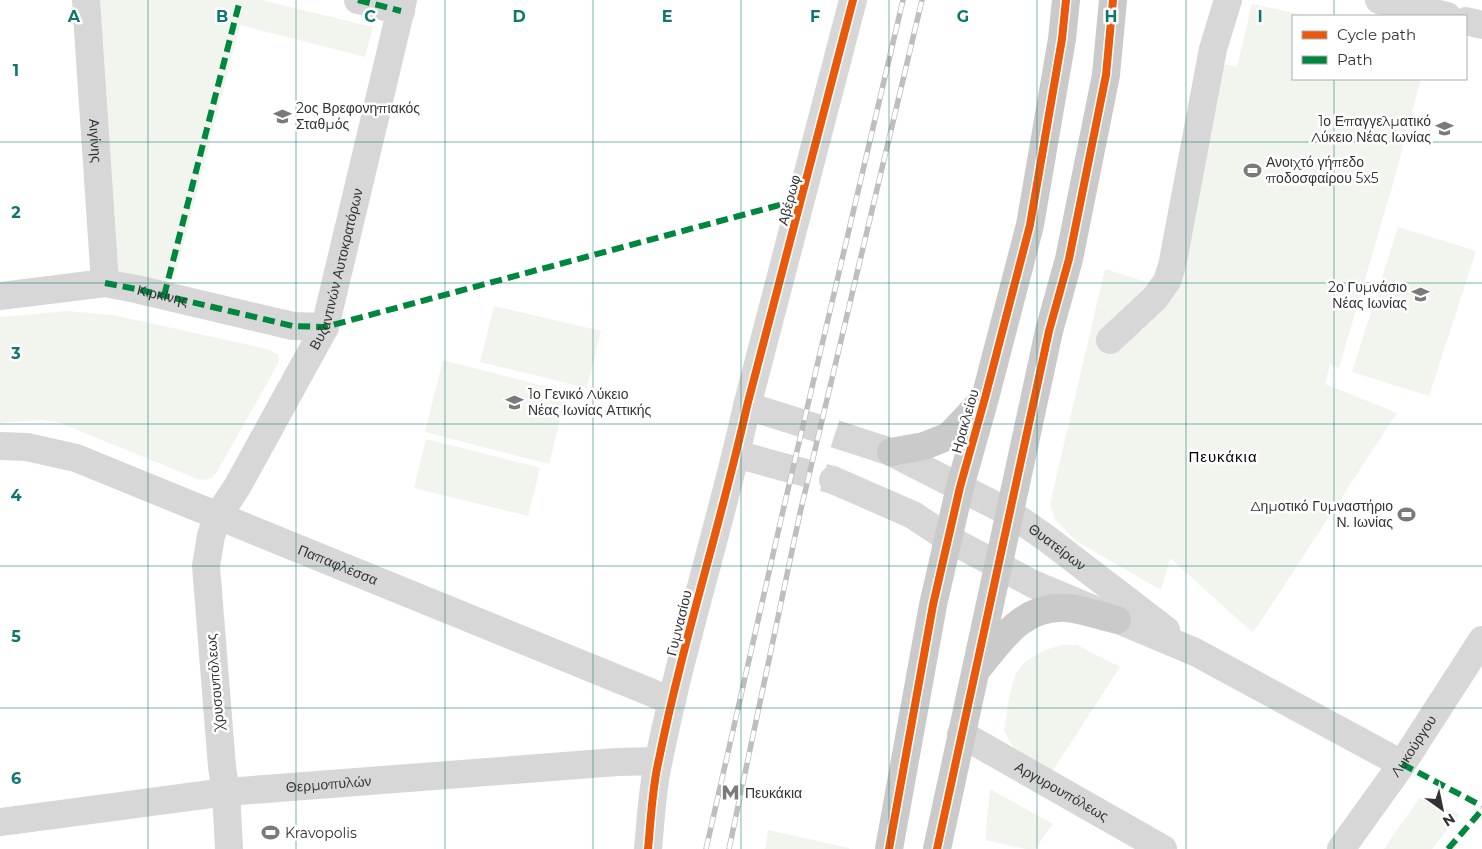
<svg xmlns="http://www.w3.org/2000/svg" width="1482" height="849" viewBox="0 0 1482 849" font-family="Montserrat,sans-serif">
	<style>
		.green { fill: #f1f5ed }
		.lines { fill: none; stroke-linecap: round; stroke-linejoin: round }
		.minor-tunnel { stroke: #d6d6d6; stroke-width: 28; stroke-dasharray: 28 14; stroke-linecap: butt }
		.minor { stroke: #d7d7d7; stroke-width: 28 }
		.major { stroke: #cacaca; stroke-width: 28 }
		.rail-casing { stroke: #bebebe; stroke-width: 5.5 }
		.rail { stroke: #fff; stroke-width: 4; stroke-dasharray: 11; stroke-linecap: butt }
		.quiet { stroke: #00873e; stroke-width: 6; stroke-dasharray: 12 6; stroke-linecap: butt }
		.cycleway-casing { stroke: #fff; stroke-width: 11 }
		.cycleway { stroke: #e8590c; stroke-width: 8 }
		.grid { fill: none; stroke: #0f766e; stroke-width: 1; stroke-opacity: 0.55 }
		.labels { text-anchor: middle; stroke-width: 5; stroke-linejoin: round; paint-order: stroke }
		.poi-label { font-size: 14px; fill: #333; stroke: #fff; text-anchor: start }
		.street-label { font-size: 14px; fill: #333; stroke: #fff }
		.neighbourhood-label { font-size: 15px; letter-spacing: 1px; fill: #000; stroke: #fff }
		.grid-label { font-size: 16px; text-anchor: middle; font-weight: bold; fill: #0f766e; stroke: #fff; stroke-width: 5; stroke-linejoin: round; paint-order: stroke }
	</style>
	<rect width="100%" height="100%" fill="#fff"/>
	<g class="green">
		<path d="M 86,0 L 261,0 L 373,27 L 365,57 L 240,25 L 174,280 L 168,279 L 164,296 L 105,283 Z"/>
		<path d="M 1252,4 L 1308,16 L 1293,16 L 1293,79 L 1421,79 L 1394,180 L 1339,368 L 1330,364 L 1325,384 L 1397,413 L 1253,633 L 1170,558 L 1161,590 L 1076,541 L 1055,519 L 1050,504 L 1105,269 L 1176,291 L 1221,64 L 1237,67 Z"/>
		<path d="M 1398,227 L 1476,251 L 1429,396 L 1352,372 Z"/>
		<path d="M 494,306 L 601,331 L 587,388 L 480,362 Z"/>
		<path d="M 67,311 L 113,315 L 267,349 L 278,354 L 279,362 L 217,472 L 210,479 L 200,480 L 60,423 L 41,420 L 0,423 L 0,317 Z"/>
		<path d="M 443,360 L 567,392 L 549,464 L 425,432 Z"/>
		<path d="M 426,439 L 540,468 L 528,516 L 414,488 Z"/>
		<path d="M 1062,645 L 1077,645 L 1120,667 L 1050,775 L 1015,751 L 1004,730 L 1010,693 L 1016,673 L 1026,661 L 1045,650 Z"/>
		<path d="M 990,789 L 1053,824 L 1035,849 L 1026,849 L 985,840 Z"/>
		<path d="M 1420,797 L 1460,814 L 1432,849 L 1384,849 Z"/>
		<path d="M 768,830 L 849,848 L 849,849 L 765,849 Z"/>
	</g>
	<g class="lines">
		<g class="minor-tunnel">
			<path d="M 795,421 L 851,439"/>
			<path d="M 783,467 L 833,480"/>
		</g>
		<g class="minor">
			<path id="s1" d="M 86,0 L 105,283"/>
			<path d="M 358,0 L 401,11"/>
			<path d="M 1379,0 L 1447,16"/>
			<path d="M 1466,21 L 1482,25"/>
			<path d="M 0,296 L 105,283 L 136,289 L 293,326 L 325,327"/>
			<path d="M 1110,340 L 1155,298 L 1167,281 L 1172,266 L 1213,49 L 1228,0"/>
			<path d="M 747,406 L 795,421"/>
			<path id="s2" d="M 851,439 L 891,452 L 1010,513 L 1046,538 L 1166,630"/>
			<path id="s3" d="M 0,446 L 27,447 L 76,458 L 672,701"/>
			<path d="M 736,454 L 783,467"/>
			<path d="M 833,480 L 913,515 L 949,539 L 1033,584 L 1195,652 L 1402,764"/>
			<path id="s4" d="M 961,734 L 1163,849"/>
			<path id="s5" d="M 0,822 L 226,792 L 617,762 L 658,761"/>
			<path id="s6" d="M 229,849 L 226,792 L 222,767 L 206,566 L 211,536 L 217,517 L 237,487 L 325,327 L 403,0"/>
			<path d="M 648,849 C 651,819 652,788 659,759 C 683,640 721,524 747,406 L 853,0"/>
			<path id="s7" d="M 1341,849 L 1402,764 L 1482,640"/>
		</g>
		<g class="major">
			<path d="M 891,452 L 924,446 L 949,436 L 982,401"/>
			<path d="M 979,667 C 1003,637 1024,605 1068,608 C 1084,610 1101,616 1117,620"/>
			<path d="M 889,849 L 933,605 L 960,487 L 985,398 L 1030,225 L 1062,39 L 1066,0"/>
			<path d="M 937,849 L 1049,331 L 1069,259 L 1106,75 L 1113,0"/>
		</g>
		<defs>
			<g id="rail">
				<path d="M 706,849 L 782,515 L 903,0"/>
				<path d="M 729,849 L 800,513 L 922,0"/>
			</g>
		</defs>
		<use href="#rail" class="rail-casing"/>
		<use href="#rail" class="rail"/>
		<g class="quiet">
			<path d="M 358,0 L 401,11"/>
			<path id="s8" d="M 105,283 L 136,289 L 293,326 L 325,327 L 802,199"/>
			<path d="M 164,296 L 240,0"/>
			<path d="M 1402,764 L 1482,806"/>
			<path d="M 1448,849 L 1482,810"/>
		</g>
		<defs>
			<g id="cycleway">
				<path d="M 648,849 C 651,819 652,788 659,759 C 683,640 721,524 747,406 L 853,0"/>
				<path d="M 889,849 L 933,605 L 960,487 L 985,398 L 1030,225 L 1062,39 L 1066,0"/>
				<path d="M 937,849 L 1049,331 L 1069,259 L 1106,75 L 1113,0"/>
			</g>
		</defs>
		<use href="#cycleway" class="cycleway-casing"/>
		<use href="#cycleway" class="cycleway"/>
	</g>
	<path class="grid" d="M 148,0 L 148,849M 296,0 L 296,849M 445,0 L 445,849M 593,0 L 593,849M 741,0 L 741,849M 889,0 L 889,849M 1037,0 L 1037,849M 1186,0 L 1186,849M 1334,0 L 1334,16M 1334,79 L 1334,849M 0,142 L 1482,142M 0,283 L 1482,283M 0,424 L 1482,424M 0,566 L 1482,566M 0,708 L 1482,708"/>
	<defs>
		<symbol id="school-bare" viewBox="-9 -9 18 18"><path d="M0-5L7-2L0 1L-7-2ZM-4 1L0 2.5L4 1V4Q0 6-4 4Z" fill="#7a7a7a" stroke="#fff" stroke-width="2.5" paint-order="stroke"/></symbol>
		<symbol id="stadium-bare" viewBox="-9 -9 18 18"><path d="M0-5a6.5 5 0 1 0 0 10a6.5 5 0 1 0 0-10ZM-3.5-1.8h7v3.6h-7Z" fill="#7a7a7a" stroke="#fff" stroke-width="2.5" paint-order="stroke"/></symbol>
		<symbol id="metro-bare" viewBox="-9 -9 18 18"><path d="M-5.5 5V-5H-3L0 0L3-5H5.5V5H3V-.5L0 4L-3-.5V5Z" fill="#7a7a7a" stroke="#fff" stroke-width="2.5" paint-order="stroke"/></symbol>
	</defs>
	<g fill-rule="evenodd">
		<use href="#school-bare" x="270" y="104" width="25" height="25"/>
		<use href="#school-bare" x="1432" y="116" width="25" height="25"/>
		<use href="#stadium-bare" x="1240" y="158" width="25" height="25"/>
		<use href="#school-bare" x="1408" y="282" width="25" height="25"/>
		<use href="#school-bare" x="502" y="390" width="25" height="25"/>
		<use href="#stadium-bare" x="1394" y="502" width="25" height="25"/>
		<use href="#metro-bare" x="718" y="780" width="25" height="25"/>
		<use href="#stadium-bare" x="258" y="820" width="25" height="25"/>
	</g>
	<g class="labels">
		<g class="poi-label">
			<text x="296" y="113">2ος Βρεφονηπιακός<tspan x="296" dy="16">Σταθμός</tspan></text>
			<text x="1431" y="126" text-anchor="end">1ο Επαγγελματικό<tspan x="1431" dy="16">Λύκειο Νέας Ιωνίας</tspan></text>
			<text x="1266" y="167">Ανοιχτό γήπεδο<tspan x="1266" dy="16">ποδοσφαίρου 5x5</tspan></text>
			<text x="1407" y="292" text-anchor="end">2ο Γυμνάσιο<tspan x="1407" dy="16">Νέας Ιωνίας</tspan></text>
			<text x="528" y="399">1ο Γενικό Λύκειο<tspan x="528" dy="16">Νέας Ιωνίας Αττικής</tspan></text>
			<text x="1393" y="511" text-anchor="end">Δημοτικό Γυμναστήριο<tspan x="1393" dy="16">Ν. Ιωνίας</tspan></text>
			<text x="745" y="798">Πευκάκια</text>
			<text x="285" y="838">Kravopolis</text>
		</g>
		<g class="street-label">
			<text dy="5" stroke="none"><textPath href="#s1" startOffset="141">Αιγίνης</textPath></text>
			<text transform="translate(789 200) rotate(-75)" y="5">Αβέρωφ</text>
			<text dy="5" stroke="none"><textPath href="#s6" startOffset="612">Βυζαντινών Αυτοκρατόρων</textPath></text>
			<text dy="5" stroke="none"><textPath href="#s8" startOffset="59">Κιρκίνης</textPath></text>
			<text transform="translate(965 421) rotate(-74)" y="5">Ηρακλείου</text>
			<text dy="5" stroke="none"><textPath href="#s2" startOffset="234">Θυατείρων</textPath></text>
			<text dy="5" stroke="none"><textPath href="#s3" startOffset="360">Παπαφλέσσα</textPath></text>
			<text transform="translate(679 623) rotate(-76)" y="5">Γυμνασίου</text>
			<text transform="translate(215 682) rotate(-95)" y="5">Χρυσουπόλεως</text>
			<text dy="5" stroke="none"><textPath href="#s7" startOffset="126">Λυκούργου</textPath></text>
			<text dy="5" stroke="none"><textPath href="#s5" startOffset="331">Θερμοπυλών</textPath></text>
			<text dy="5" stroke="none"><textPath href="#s4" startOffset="116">Αργυρουπόλεως</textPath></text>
		</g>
		<g class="neighbourhood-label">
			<text x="1223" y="462">Πευκάκια</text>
		</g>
	</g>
	<g class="grid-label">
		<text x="74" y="22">A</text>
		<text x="222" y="22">B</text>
		<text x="370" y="22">C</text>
		<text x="519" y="22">D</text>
		<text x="667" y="22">E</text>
		<text x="815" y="22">F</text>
		<text x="963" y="22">G</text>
		<text x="1111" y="22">H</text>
		<text x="1260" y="22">I</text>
		<text x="16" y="76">1</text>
		<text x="16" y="218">2</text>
		<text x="16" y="359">3</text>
		<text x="16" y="501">4</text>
		<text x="16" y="642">5</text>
		<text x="16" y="784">6</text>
	</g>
	<rect x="1292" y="15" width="175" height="65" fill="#ffffff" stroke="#adadad"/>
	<rect x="1302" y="31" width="25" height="8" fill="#e8590c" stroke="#adadad"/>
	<text x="1337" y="40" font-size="15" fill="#333333">Cycle path</text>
	<rect x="1302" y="56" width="25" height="8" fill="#00873e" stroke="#adadad"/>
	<text x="1337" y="65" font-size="15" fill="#333333">Path</text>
	<g transform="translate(1442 809) rotate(147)" stroke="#ffffff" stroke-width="4" paint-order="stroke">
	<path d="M0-4L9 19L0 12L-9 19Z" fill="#333333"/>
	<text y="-8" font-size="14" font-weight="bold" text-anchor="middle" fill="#333333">N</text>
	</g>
</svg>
